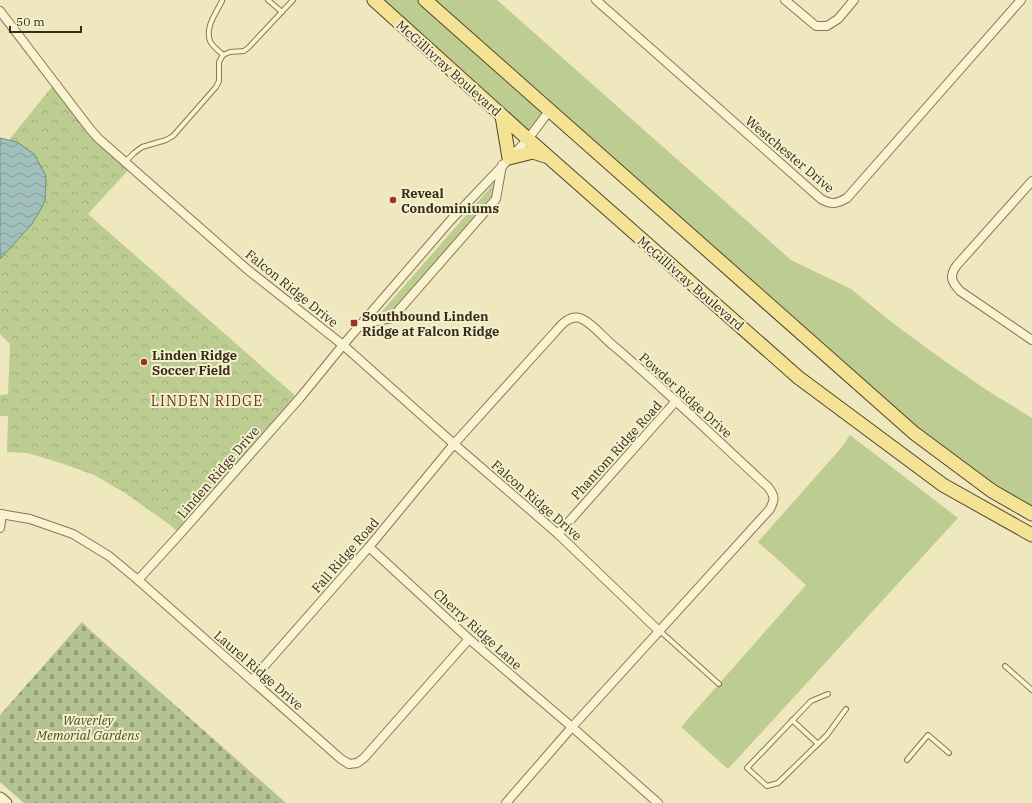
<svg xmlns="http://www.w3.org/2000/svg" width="1032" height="803" viewBox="0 0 1032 803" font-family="'IBM Plex Serif',serif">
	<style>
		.green { fill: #bdcd92 }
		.cemetery { fill: url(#cemetery-stones) }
		.park { fill: url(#park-crowns) }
		.water { fill: url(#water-waves); stroke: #698e8a }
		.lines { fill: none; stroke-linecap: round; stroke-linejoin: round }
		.lane-casing { stroke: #877756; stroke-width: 6 }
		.street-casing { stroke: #877756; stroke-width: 10 }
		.secondary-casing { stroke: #69583a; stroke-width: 13 }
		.primary-casing { stroke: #54442b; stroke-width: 15 }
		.lane { stroke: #f9f3d1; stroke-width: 4 }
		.street { stroke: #f9f3d1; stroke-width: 8 }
		.secondary { stroke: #f9f3d1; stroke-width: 11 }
		.primary { stroke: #f4e394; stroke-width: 13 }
		.poi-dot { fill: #973425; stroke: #f6f0ce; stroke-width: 1.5 }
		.labels { text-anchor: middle; stroke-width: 4; stroke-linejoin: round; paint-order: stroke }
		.street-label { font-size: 13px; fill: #362c1b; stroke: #f6f0ce }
		.poi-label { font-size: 13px; font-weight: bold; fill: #362c1b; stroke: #f6f0ce; text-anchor: start }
		.park-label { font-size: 13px; font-style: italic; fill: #405322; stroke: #f6f0ce }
		.neighbourhood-label { font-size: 14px; letter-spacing: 1px; fill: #64341a; stroke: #f6f0ce }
	</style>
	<defs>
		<pattern id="cemetery-stones" width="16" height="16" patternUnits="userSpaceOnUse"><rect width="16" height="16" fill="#b4c192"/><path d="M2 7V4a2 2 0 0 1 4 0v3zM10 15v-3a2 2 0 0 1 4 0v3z" fill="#939d76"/></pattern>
		<pattern id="park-crowns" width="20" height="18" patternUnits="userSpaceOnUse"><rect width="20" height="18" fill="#bdcd92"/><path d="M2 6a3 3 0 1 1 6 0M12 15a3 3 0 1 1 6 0" fill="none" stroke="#a3b07d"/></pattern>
		<pattern id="water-waves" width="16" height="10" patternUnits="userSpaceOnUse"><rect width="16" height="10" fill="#a2c0bb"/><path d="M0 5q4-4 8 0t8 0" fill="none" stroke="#859c97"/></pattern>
	</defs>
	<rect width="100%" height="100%" fill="#efe7be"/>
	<g class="green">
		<path d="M 374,0 L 497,0 L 791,260 L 851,289 L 894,324 L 939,357 L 985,389 L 1032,418 L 1032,514 L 955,464 L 550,110 L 528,139 Z"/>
		<path d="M 496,181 L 496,199 L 390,314 L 377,317 Z"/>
		<path d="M 850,435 L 958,518 L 728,769 L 681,727 L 806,585 L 758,542 L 841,448 Z"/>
	</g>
	<path class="cemetery" d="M 82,622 L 91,631 L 286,803 L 24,803 L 0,782 L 0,715 Z"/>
	<path class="park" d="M 55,83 L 90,129 L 131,167 L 88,214 L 299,399 L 180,534 L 170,525 L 125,493 L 94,475 L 61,463 L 27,453 L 7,452 L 8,416 L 0,416 L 0,395 L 8,394 L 10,344 L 0,334 L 0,259 L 31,225 L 17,142 L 9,140 Z"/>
	<path class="water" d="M 0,138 L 17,142 L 34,154 L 46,176 L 45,201 L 38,214 L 31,225 L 0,259 Z"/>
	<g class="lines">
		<defs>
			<g id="lane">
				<path d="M 268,0 L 282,12"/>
				<path d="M 222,1 C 216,13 205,27 210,41 C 212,46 219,51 223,55"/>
				<path d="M 125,162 L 134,153 L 142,147 L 166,140 L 173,136 L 216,87 L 219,81 L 219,62 L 223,55 L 230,52 L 244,51 L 249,47 L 293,0"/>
				<path d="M 660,631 L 719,684"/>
				<path d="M 1005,666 L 1032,690"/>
				<path d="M 828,694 L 811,701 L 747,768 L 767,786 L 778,783 L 827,735 L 846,709"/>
				<path d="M 792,720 L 818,744"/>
				<path d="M 907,760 L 928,735 L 949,753"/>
			</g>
			<g id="street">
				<path d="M 596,0 L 821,199 C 832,205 836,204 847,198 L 1021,0"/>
				<path d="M 785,0 L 816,26 L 827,26 L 838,19 L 854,0"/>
				<path d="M 0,11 L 90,129 L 99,139 L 248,270 L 343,345 L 454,444 L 558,534 L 659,631"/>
				<path d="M 1032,181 L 957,265 C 949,276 951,281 960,291 L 1032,340"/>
				<path d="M 361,324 L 392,318 L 496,199 L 502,165"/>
				<path d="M 0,514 L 30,519 L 73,534 L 109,556 L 138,580 L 341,759 L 349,764 L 357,763 L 364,758 L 469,639"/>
				<path d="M 0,528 L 2,514"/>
				<path d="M 558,534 L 676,401"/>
				<path d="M 369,547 L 469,639 L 572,727 L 658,803"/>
				<path d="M 138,580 L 180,534 L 299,399 L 343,345 L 450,221 L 528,139 L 550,110"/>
				<path d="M 252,680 L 369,547 L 454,444 L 555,332 C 561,325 569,315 580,318 C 593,323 604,339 615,347 C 668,392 717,440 768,487 C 775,496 775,499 770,509 L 572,727 L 506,803"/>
			</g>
			<path id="secondary" d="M 0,798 L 6,803"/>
			<g id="primary">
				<path d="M 374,0 L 528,139 L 799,378 L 943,485 L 1032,535"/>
				<path d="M 425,0 L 914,433 L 992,491 L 1032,514"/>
				<path d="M 502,116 L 509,158 L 533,152 L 545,156"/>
			</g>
		</defs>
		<use href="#lane" class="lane-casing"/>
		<use href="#street" class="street-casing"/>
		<use href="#secondary" class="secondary-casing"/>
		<use href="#primary" class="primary-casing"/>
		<use href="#lane" class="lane"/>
		<use href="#street" class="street"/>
		<use href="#secondary" class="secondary"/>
		<use href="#primary" class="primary"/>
	</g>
	<g class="poi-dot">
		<circle cx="393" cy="200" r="4"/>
		<rect x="350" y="319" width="8" height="8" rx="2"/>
		<circle cx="144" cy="362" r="4"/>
	</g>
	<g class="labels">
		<g class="street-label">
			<text transform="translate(449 68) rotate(42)" y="5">McGillivray Boulevard</text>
			<text transform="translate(790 154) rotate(40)" y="5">Westchester Drive</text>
			<text transform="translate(691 283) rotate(41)" y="5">McGillivray Boulevard</text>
			<text transform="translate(292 288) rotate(39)" y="5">Falcon Ridge Drive</text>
			<text transform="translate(686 395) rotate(42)" y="5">Powder Ridge Drive</text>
			<text transform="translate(616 450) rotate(-48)" y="5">Phantom Ridge Road</text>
			<text transform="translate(218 472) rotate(-49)" y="5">Linden Ridge Drive</text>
			<text transform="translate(537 500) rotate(41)" y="5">Falcon Ridge Drive</text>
			<text transform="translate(345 555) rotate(-49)" y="5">Fall Ridge Road</text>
			<text transform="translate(478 629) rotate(42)" y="5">Cherry Ridge Lane</text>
			<text transform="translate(259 670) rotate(41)" y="5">Laurel Ridge Drive</text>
		</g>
		<g class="poi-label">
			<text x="401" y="198">Reveal<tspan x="401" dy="15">Condominiums</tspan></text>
			<text x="362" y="321">Southbound Linden<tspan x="362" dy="15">Ridge at Falcon Ridge</tspan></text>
			<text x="152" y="360">Linden Ridge<tspan x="152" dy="15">Soccer Field</tspan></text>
		</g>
		<g class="park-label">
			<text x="88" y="725">Waverley<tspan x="88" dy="15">Memorial Gardens</tspan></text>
		</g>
		<g class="neighbourhood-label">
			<text x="207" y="406">LINDEN RIDGE</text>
		</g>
	</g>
	<path d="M10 26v6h71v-6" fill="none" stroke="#362c1b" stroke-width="2"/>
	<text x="16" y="26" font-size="12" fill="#362c1b" stroke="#f6f0ce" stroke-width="3" paint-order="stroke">50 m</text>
</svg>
